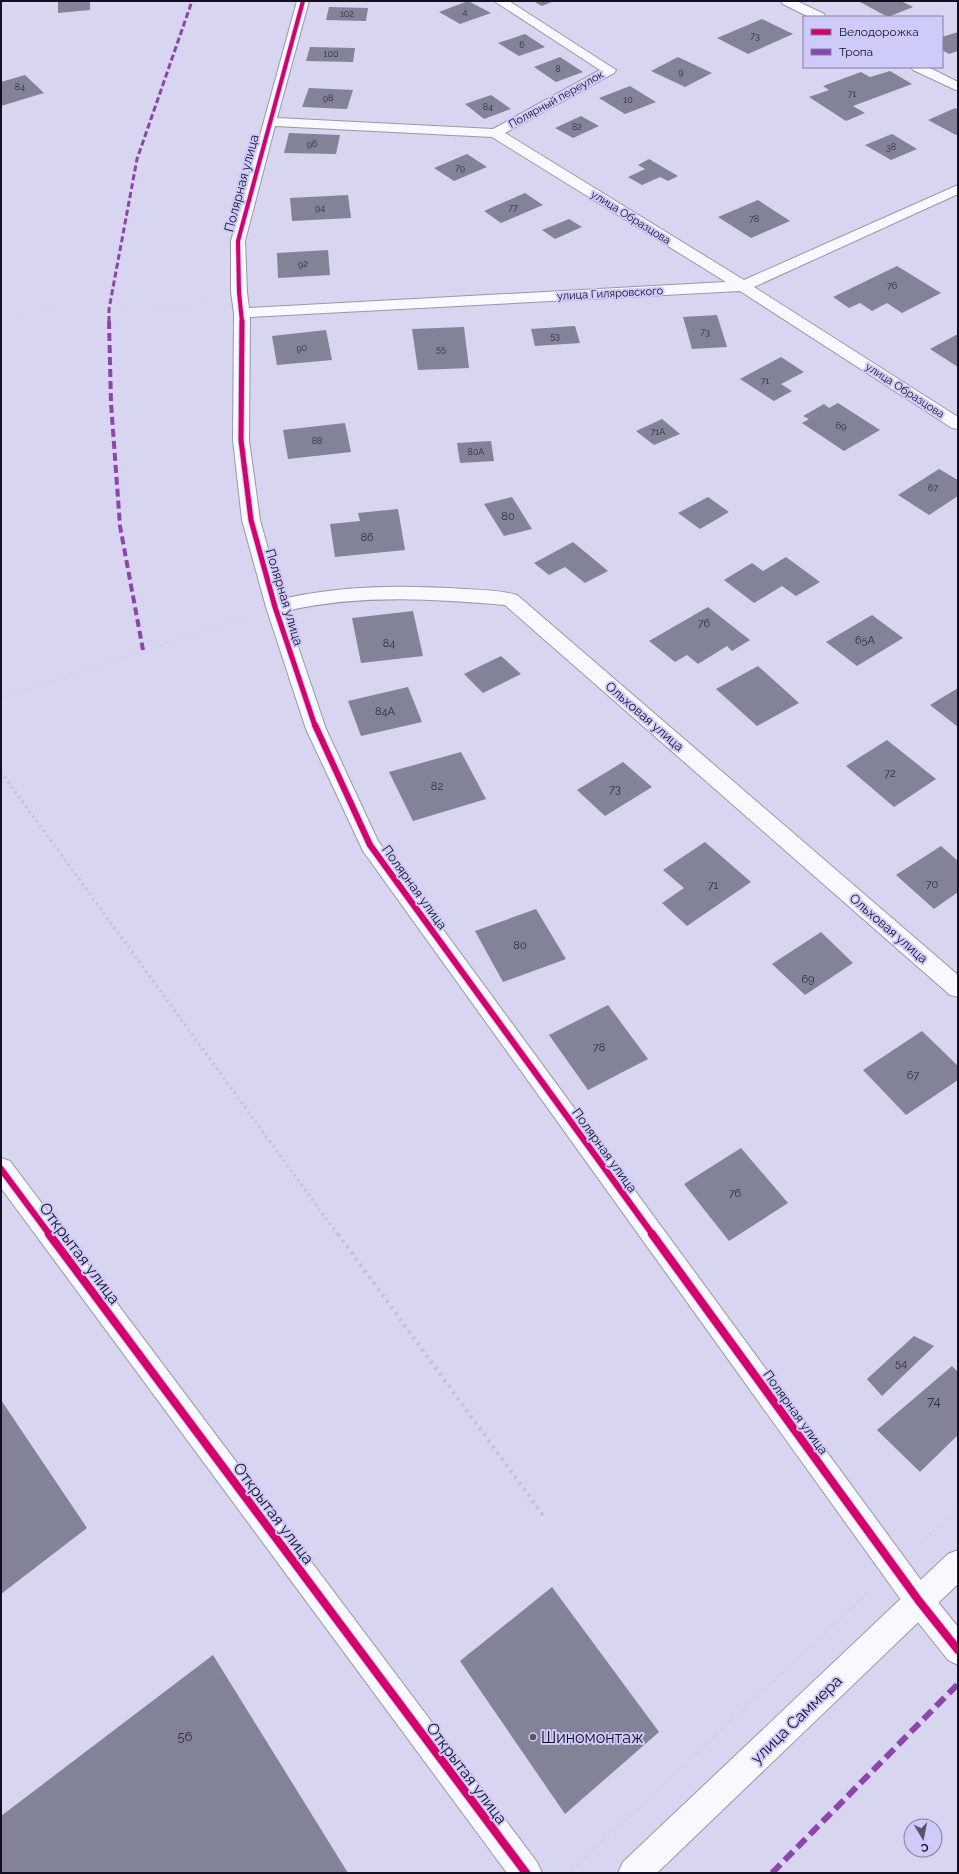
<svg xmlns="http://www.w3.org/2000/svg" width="959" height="1874" viewBox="0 0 959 1874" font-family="Raleway,sans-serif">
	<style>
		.building { fill: #828396 }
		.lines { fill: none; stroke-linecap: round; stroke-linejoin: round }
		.minor-casing { stroke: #9997ab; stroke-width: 2 }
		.tertiary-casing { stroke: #9997ab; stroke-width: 2 }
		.path-far2 { stroke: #d4d3db; stroke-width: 1.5; stroke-dasharray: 0.5 2; stroke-linecap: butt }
		.path-far1 { stroke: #d4d3db; stroke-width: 2; stroke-dasharray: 1 2.5; stroke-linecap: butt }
		.path { stroke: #d4d3db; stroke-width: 3; stroke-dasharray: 1.5 4; stroke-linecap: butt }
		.minor { fill: #f9f9fd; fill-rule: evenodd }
		.tertiary { fill: #f9f9fd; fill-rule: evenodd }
		.rail-far1 { stroke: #c3c2ca; stroke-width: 3; stroke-dasharray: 2 4; stroke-linecap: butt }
		.rail { stroke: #c3c2ca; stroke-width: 4; stroke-dasharray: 2.5 5; stroke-linecap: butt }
		.quiet-far2 { stroke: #8e44ad; stroke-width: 3; stroke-dasharray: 6 3; stroke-linecap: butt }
		.quiet-far1 { stroke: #8e44ad; stroke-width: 4; stroke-dasharray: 8 4; stroke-linecap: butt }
		.quiet { stroke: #8e44ad; stroke-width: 6; stroke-dasharray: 12 6; stroke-linecap: butt }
		.cycleway-far3-casing { stroke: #cecafa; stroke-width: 5.5 }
		.cycleway-far2-casing { stroke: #cecafa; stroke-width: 7 }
		.cycleway-far1-casing { stroke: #cecafa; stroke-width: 8 }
		.cycleway-casing { stroke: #cecafa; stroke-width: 10 }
		.cycleway-far3 { stroke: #d6006c; stroke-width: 4 }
		.cycleway-far2 { stroke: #d6006c; stroke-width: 5 }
		.cycleway-far1 { stroke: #d6006c; stroke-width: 6 }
		.cycleway { stroke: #d6006c; stroke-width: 8 }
		.poi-dot { fill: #575568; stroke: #cecafa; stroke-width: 1.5 }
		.labels { text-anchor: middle; stroke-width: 4; stroke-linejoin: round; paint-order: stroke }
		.far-number-label { font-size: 9px; fill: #2e2d3e }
		.far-street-label { font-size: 11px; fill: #121020; stroke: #cecafa }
		.number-label { font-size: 11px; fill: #2e2d3e }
		.street-label { font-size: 13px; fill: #121020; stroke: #cecafa }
		.near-number-label { font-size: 13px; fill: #2e2d3e }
		.near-street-label { font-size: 16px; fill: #121020; stroke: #cecafa }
		.near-poi-label { font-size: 16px; fill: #121020; stroke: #cecafa; text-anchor: start }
	</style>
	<rect width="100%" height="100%" fill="#d7d5ef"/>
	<g class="building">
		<path d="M 58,1 L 90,1 L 90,10 L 58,13 Z"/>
		<path d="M 468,1 L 491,13 L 460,24 L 439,12 Z"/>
		<path d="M 533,1 L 554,1 L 542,6 Z"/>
		<path d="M 863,1 L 901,1 L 913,7 L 888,17 L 860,2 Z"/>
		<path d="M 329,7 L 368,8 L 366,21 L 326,20 Z"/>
		<path d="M 762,19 L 793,34 L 748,54 L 717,38 Z"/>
		<path d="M 958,32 L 958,51 L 949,54 L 942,50 L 942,37 Z"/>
		<path d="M 525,34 L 545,47 L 519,56 L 498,43 Z"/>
		<path d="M 310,47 L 355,48 L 353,62 L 306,61 Z"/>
		<path d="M 560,57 L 583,72 L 556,82 L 534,67 Z"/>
		<path d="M 678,57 L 712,73 L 685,87 L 651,71 Z"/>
		<path d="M 890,71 L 912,84 L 853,106 L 865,113 L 846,121 L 809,97 L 829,90 L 823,86 L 861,72 L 870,77 Z"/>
		<path d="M 25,75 L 44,93 L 1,106 L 1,82 Z"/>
		<path d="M 630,86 L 656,102 L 625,114 L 599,98 Z"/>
		<path d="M 309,88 L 353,90 L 347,109 L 302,107 Z"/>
		<path d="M 491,95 L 511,109 L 484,119 L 465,104 Z"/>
		<path d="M 955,108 L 958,110 L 958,135 L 956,135 L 928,120 Z"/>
		<path d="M 581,116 L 599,126 L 573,138 L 555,128 Z"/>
		<path d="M 289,133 L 340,135 L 336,154 L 284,153 Z"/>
		<path d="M 892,134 L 917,149 L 891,160 L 865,145 Z"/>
		<path d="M 467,154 L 487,167 L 454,181 L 434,168 Z"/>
		<path d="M 649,159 L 678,176 L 668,181 L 660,177 L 642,185 L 628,177 L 645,169 L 638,165 Z"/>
		<path d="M 525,193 L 543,205 L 501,223 L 484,211 Z"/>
		<path d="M 348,195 L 351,218 L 292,221 L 290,198 Z"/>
		<path d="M 758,200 L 790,221 L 751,238 L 718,217 Z"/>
		<path d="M 569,219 L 582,227 L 555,239 L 542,230 Z"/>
		<path d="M 328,250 L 330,275 L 278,278 L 277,253 Z"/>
		<path d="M 897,266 L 941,293 L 902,313 L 887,303 L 872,311 L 860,303 L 849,308 L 833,297 Z"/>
		<path d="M 717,315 L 727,347 L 692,349 L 683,317 Z"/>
		<path d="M 575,326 L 580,343 L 535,346 L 531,329 Z"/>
		<path d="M 464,327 L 469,368 L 418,370 L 412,329 Z"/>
		<path d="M 326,330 L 332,360 L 277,365 L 272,336 Z"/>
		<path d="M 958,334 L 958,367 L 930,349 Z"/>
		<path d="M 781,357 L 804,372 L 781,384 L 792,391 L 774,401 L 740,379 Z"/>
		<path d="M 838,403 L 880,430 L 844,451 L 802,423 L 809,419 L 803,416 L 824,404 L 829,408 Z"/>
		<path d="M 662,419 L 680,434 L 654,445 L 636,431 Z"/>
		<path d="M 345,423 L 351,452 L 288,459 L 283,430 Z"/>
		<path d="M 491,441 L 494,461 L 460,463 L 457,443 Z"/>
		<path d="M 939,469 L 958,480 L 958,496 L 929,515 L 898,495 Z"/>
		<path d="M 512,497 L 532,529 L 504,536 L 484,504 Z"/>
		<path d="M 708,497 L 729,512 L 700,529 L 678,513 Z"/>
		<path d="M 398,509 L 405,550 L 335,557 L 330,524 L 360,521 L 358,513 Z"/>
		<path d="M 573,542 L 608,571 L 585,583 L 565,567 L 549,575 L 534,563 Z"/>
		<path d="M 786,557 L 820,582 L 796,596 L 782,586 L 754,603 L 724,580 L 752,563 L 763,571 Z"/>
		<path d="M 708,607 L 750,640 L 732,651 L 727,646 L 698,664 L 687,655 L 675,662 L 649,641 Z"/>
		<path d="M 413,611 L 423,656 L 361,663 L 352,618 Z"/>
		<path d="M 872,615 L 903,638 L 857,666 L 826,642 Z"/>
		<path d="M 501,656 L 521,674 L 483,693 L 464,674 Z"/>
		<path d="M 758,666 L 799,703 L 757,726 L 716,689 Z"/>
		<path d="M 408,687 L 422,722 L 361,736 L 348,701 Z"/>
		<path d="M 958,688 L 958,727 L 930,705 Z"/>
		<path d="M 887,740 L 936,779 L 894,807 L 846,766 Z"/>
		<path d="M 461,752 L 486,799 L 413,821 L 389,772 Z"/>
		<path d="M 623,762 L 652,787 L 605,816 L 577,790 Z"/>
		<path d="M 705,842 L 751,882 L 687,926 L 662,903 L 684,888 L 663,870 Z"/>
		<path d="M 941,846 L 958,861 L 958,892 L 934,909 L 896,875 Z"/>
		<path d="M 536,909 L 566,959 L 503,982 L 475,931 Z"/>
		<path d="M 821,932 L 853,963 L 805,995 L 772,964 Z"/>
		<path d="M 608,1005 L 648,1059 L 588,1090 L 549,1035 Z"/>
		<path d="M 922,1031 L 958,1066 L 958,1080 L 906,1115 L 863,1070 Z"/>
		<path d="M 741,1148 L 788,1203 L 729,1241 L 684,1184 Z"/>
		<path d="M 914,1336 L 934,1346 L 882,1396 L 867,1379 Z"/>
		<path d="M 952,1366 L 958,1372 L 958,1435 L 920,1472 L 877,1430 Z"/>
		<path d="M 1,1400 L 87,1528 L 1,1594 Z"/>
		<path d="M 552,1587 L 659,1732 L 565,1814 L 460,1661 Z"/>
		<path d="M 213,1655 L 348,1873 L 1,1873 L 1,1816 Z"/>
	</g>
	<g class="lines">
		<defs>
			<g id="minor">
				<path d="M 297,1 L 309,1 L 277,118 L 493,129 L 600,70 L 494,1 L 509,1 L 616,70 L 614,73 L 505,133 L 744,280 L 958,185 L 958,194 L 754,287 L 958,417 L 958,429 L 952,428 L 740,291 L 250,317 L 249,440 L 260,520 L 282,599 C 342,585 403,585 465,589 C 482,590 500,590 517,595 L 958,975 L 958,997 L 950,995 L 505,605 C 432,599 358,594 286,611 L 326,729 L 378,841 L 929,1591 L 958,1627 L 958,1665 L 948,1660 L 909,1611 L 363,851 L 306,729 L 266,607 L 242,520 L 233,440 L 234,313 L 231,292 L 231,241 ZM 275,126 L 492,137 L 726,282 L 249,308 L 247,292 L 245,241 Z"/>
				<path d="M 781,1 L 797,1 L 824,14 L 825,17 L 809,17 L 783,4 Z"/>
				<path d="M 911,67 L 928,67 L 958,82 L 958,91 L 913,70 Z"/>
				<path d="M 1,1158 L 10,1161 L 537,1862 L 542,1873 L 507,1873 L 1,1188 Z"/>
			</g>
			<path id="tertiary" d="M 958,1550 L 958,1584 L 657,1873 L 618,1873 L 623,1862 L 948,1554 Z"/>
		</defs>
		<use href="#minor" class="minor-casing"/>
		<use href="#tertiary" class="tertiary-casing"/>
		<path class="path-far2" d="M 1,317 L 28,312 L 200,304 L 208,302"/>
		<path class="path-far1" d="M 1,699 L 244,617"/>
		<g class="path">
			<path d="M 922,1543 L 958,1509"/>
			<path d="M 568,1873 L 868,1592"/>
		</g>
		<use href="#minor" class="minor"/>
		<use href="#tertiary" class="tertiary"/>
		<path class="rail-far1" d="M 1,772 L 338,1235"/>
		<path class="rail" d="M 338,1234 L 545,1518"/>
		<path class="quiet-far2" d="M 109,322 L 109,309 L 137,159 L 192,1"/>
		<path class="quiet-far1" d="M 109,321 L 111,403 L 120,526 L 143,650"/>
		<path class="quiet" d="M 772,1873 L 958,1684"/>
		<defs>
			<path id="cycleway-far3" d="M 242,322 L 239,292 L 238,241 L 303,1"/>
			<path id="cycleway-far2" d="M 242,321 L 241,440 L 251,520 L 275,607 L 315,726"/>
			<g id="cycleway-far1">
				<path d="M 315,725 L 370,845 L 653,1235"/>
				<path d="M 1,1169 L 50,1235"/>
			</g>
			<g id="cycleway">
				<path d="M 49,1234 L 526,1873"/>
				<path d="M 652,1234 L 919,1601 L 958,1650"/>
			</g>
		</defs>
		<use href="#cycleway-far3" class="cycleway-far3-casing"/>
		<use href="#cycleway-far2" class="cycleway-far2-casing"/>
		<use href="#cycleway-far1" class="cycleway-far1-casing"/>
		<use href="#cycleway" class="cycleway-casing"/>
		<use href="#cycleway-far3" class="cycleway-far3"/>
		<use href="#cycleway-far2" class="cycleway-far2"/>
		<use href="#cycleway-far1" class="cycleway-far1"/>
		<use href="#cycleway" class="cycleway"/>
	</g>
	<circle class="poi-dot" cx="533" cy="1737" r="4"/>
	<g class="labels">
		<g class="far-number-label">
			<text x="465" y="15">4</text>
			<text x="347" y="17">102</text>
			<text x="755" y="39">73</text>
			<text x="522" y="48">6</text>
			<text x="331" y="57">100</text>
			<text x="558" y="72">8</text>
			<text x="681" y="75">9</text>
			<text x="20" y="90">84</text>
			<text x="852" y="97">71</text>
			<text x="328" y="101">98</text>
			<text x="628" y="103">10</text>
			<text x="488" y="110">84</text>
			<text x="577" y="130">82</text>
			<text x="312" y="147">96</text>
			<text x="891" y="150">38</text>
			<text x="460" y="171">79</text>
			<text x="320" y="211">94</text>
			<text x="513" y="211">77</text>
			<text x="754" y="222">78</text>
			<text x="303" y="267">92</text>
			<text x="892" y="289">76</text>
			<text x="705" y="335">73</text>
			<text x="555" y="339">53</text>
			<text x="302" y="351">90</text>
			<text x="441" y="352">55</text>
			<text x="765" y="384">71</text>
			<text x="841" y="429">69</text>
			<text x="658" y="435">71А</text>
			<text x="317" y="444">88</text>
			<text x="476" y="455">80А</text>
			<text x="933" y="491">67</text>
		</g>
		<g class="far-street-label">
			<text transform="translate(556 99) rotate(-29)" y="4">Полярный переулок</text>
			<text transform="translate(631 217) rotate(32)" y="4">улица Образцова</text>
			<text transform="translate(610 293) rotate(-3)" y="4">улица Гиляровского</text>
			<text transform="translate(905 390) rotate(33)" y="4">улица Образцова</text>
		</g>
		<g class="number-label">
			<text x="508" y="520">80</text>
			<text x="367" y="541">86</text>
			<text x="704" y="627">76</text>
			<text x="865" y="644">65А</text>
			<text x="389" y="647">84</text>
			<text x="385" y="715">84А</text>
			<text x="890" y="777">72</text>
			<text x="437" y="790">82</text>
			<text x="615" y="793">73</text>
			<text x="932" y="888">70</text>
			<text x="713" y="889">71</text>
			<text x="520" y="949">80</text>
			<text x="808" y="983">69</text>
			<text x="599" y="1051">78</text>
			<text x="913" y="1079">67</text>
			<text x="735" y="1197">76</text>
			<text x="901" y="1367">54</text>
		</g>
		<g class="street-label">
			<text transform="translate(241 183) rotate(-75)" y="5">Полярная улица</text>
			<text transform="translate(285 597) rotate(73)" y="5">Полярная улица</text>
			<text transform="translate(645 716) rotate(41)" y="5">Ольховая улица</text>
			<text transform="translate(415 887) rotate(54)" y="5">Полярная улица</text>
			<text transform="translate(889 928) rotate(41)" y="5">Ольховая улица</text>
			<text transform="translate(605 1150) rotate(54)" y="5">Полярная улица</text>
			<text transform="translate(796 1412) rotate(54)" y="5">Полярная улица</text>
		</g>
		<g class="near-number-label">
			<text x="934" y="1406">74</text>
			<text x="185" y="1741">56</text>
		</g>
		<g class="near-street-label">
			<text transform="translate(80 1253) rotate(53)" y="6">Открытая улица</text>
			<text transform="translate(274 1513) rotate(53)" y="6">Открытая улица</text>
			<text transform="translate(796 1719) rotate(-44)" y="6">улица Саммера</text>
			<text transform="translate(467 1773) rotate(53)" y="6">Открытая улица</text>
		</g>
		<g class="near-poi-label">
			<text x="541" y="1743">Шиномонтаж</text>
		</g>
	</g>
	<rect width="959" height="1874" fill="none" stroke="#121020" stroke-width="4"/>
	<rect x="803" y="16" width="140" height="52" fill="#cecafa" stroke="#8380a3"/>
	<rect x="811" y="29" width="20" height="6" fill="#d6006c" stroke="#8380a3"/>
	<text x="839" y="36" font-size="12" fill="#121020">Велодорожка</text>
	<rect x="811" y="49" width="20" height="6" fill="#8e44ad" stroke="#8380a3"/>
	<text x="839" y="56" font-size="12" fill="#121020">Тропа</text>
	<g transform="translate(923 1838) rotate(170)"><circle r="19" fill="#cecafa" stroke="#8380a3"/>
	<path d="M0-3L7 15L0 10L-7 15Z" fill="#575568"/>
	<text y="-6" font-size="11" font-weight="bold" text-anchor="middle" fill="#121020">С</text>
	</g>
</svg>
